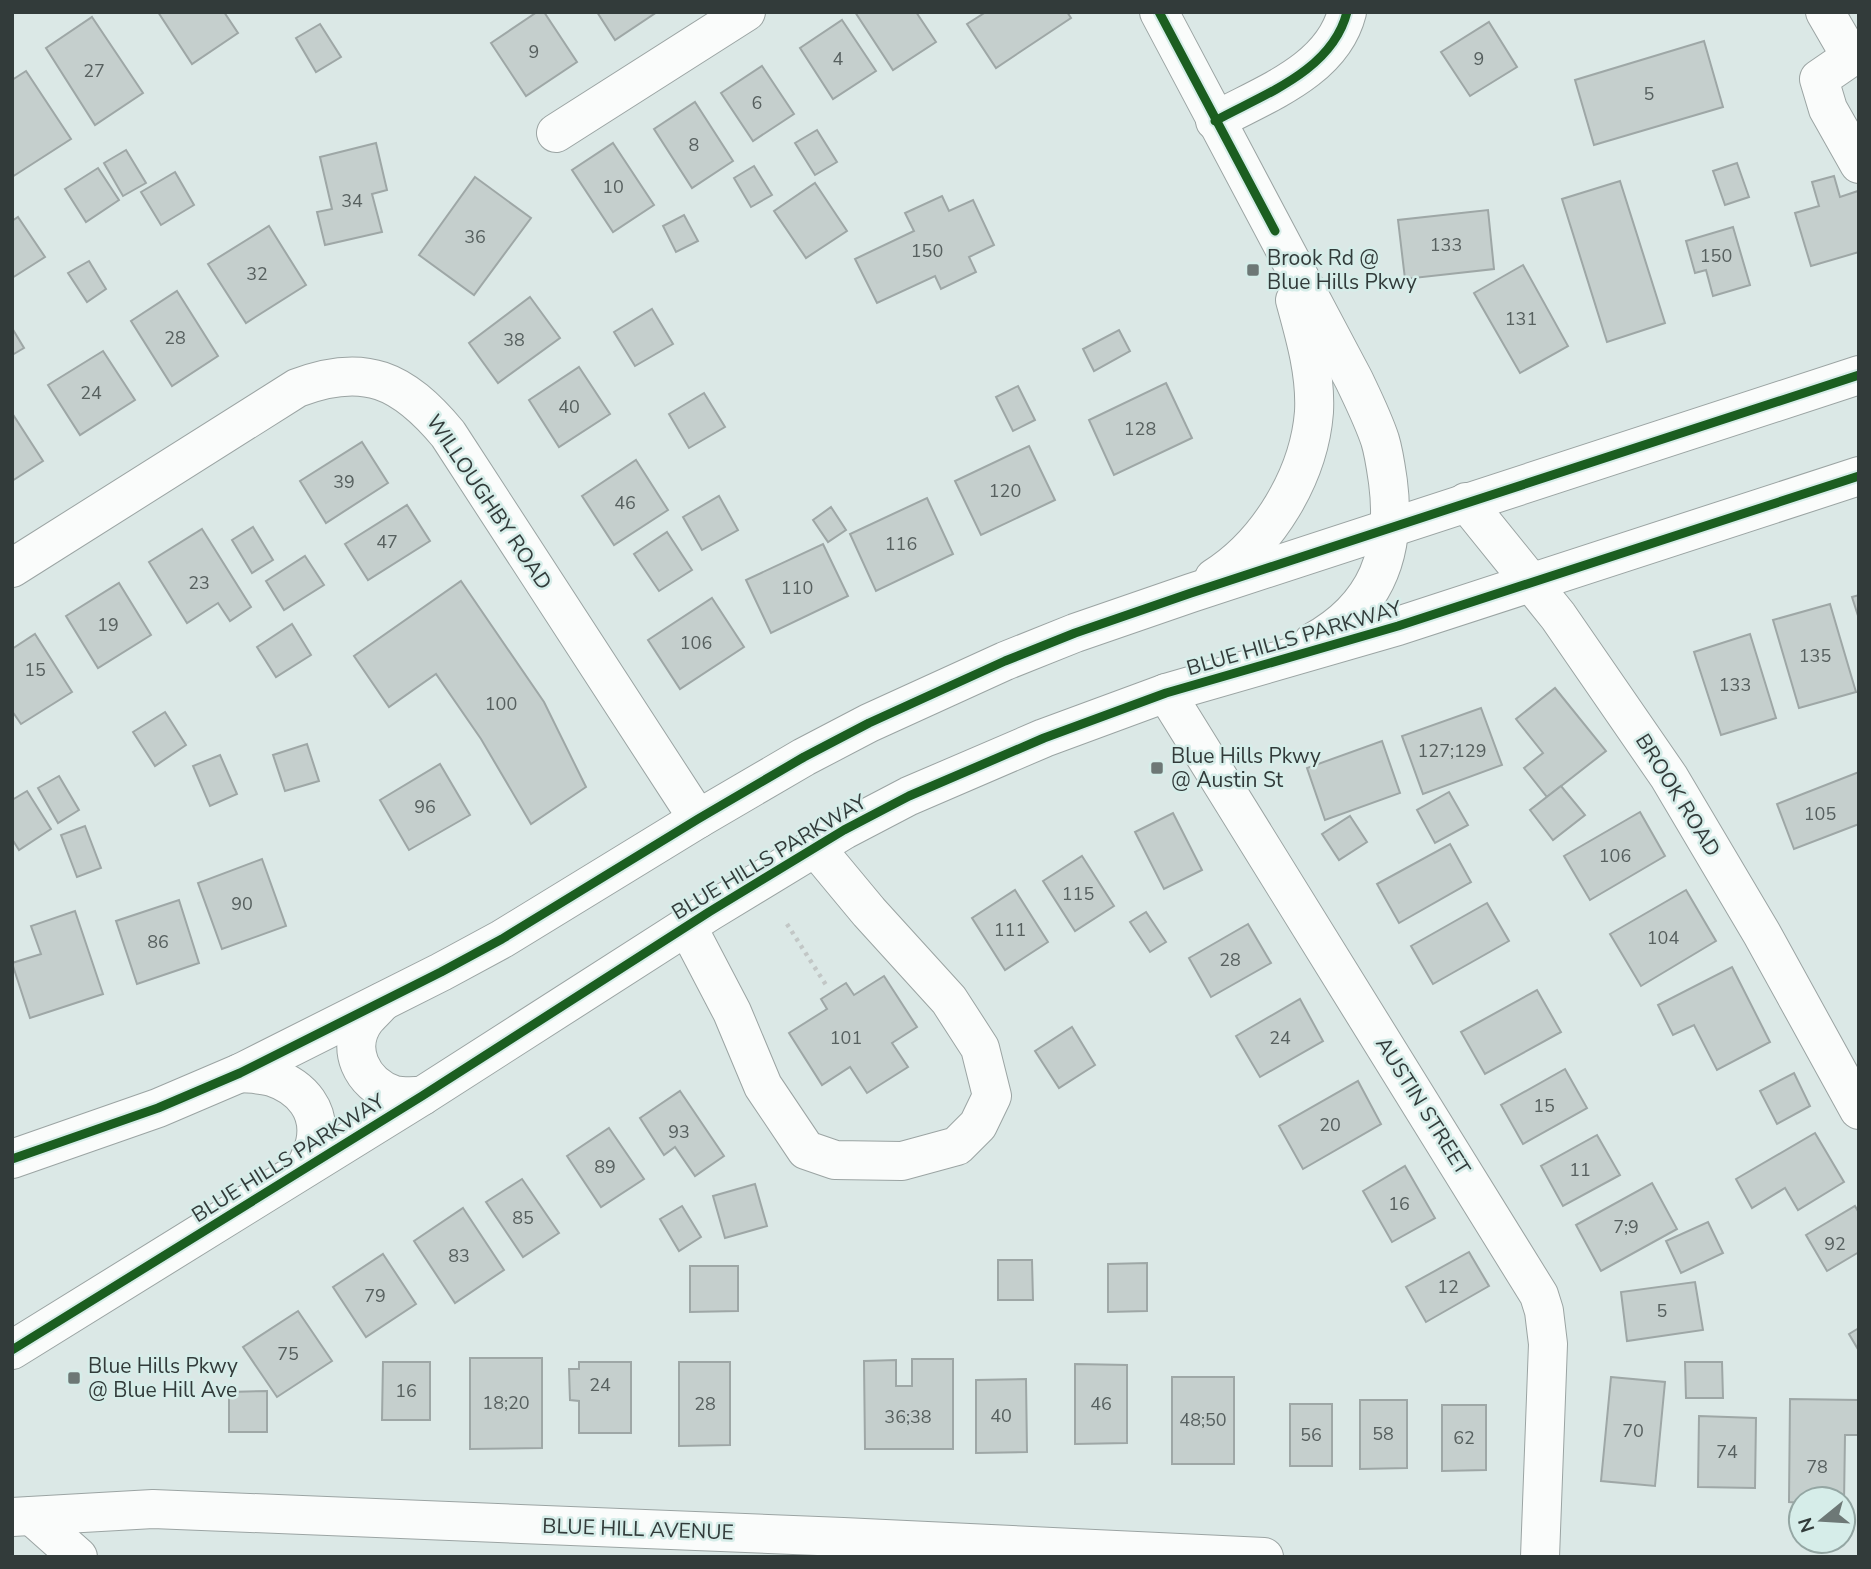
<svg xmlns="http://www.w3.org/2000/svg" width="1871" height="1569" viewBox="0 0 1871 1569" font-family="'Nunito Sans',sans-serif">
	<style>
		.building { fill: #c5cfcd; stroke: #9ea7a6; stroke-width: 2 }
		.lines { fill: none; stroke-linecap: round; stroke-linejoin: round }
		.minor-casing { stroke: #9ba4a3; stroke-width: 40 }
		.major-casing { stroke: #9ba4a3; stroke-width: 40 }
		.highway-casing { stroke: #9ba4a3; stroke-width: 40 }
		.path { stroke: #c2c7c6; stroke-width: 4.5; stroke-dasharray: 3.5 5; stroke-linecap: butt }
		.minor { stroke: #fafcfb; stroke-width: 38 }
		.major { stroke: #fafcfb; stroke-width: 38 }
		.highway { stroke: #fafcfb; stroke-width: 38 }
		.cycleway-casing { stroke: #d6ede9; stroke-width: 13 }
		.cycleway { stroke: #1b5e20; stroke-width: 9 }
		.poi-dot { fill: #6d7876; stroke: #d6ede9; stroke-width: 2.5 }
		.labels { text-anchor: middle; stroke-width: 5; stroke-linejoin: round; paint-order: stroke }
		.number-label { font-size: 18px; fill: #57605f }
		.poi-label { font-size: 21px; fill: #323b3a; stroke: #d6ede9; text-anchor: start }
		.street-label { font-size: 21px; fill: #323b3a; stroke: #d6ede9 }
	</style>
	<rect width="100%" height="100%" fill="#dbe8e6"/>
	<g class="building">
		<path d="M 158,12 L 224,12 L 238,33 L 192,64 Z"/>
		<path d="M 537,12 L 544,12 L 577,62 L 526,96 L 491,43 Z"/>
		<path d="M 597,12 L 657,12 L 615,40 Z"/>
		<path d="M 855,12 L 916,12 L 936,42 L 893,70 Z"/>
		<path d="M 986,12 L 1067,12 L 1071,18 L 996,68 L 967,24 Z"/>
		<path d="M 92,17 L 143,93 L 95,125 L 46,48 Z"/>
		<path d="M 842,20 L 876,71 L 833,99 L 800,48 Z"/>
		<path d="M 1489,22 L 1517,67 L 1470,96 L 1441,52 Z"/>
		<path d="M 320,24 L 341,57 L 316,72 L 296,38 Z"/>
		<path d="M 1704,41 L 1723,107 L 1594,145 L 1575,80 Z"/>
		<path d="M 762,66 L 794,114 L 753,141 L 721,93 Z"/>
		<path d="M 26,71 L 71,139 L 12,177 L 12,80 Z"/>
		<path d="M 695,102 L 733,161 L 692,188 L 654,129 Z"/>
		<path d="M 817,130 L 837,162 L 815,175 L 795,143 Z"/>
		<path d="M 376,143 L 387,190 L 372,194 L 382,232 L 325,245 L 317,212 L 332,209 L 320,157 Z"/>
		<path d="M 613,143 L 654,205 L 613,232 L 572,170 Z"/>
		<path d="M 126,150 L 146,183 L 123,196 L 104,163 Z"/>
		<path d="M 1737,163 L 1749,197 L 1725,205 L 1713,171 Z"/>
		<path d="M 754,166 L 772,195 L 751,207 L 734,178 Z"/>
		<path d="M 98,168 L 119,200 L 86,222 L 65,189 Z"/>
		<path d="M 175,172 L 194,205 L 161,225 L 141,192 Z"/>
		<path d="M 1834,176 L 1840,197 L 1858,191 L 1859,252 L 1811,266 L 1795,213 L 1819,206 L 1812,182 Z"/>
		<path d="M 475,177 L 531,218 L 474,295 L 419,255 Z"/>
		<path d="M 1620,181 L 1665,323 L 1607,342 L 1562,199 Z"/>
		<path d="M 815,183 L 847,231 L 806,258 L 774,211 Z"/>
		<path d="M 942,196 L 949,211 L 973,200 L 994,245 L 969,257 L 976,272 L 941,289 L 935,276 L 877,303 L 855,259 L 914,231 L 905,213 Z"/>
		<path d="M 1488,210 L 1494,269 L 1405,279 L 1398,220 Z"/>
		<path d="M 684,215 L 698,241 L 676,252 L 663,226 Z"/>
		<path d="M 18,217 L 45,257 L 12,278 L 12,221 Z"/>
		<path d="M 269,226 L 306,285 L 246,323 L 208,264 Z"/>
		<path d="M 1733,227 L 1750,285 L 1713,296 L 1706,270 L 1695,273 L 1686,241 Z"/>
		<path d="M 89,261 L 106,289 L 87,302 L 68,273 Z"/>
		<path d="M 1523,265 L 1568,346 L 1520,373 L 1474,293 Z"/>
		<path d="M 177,291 L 218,356 L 172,386 L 131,321 Z"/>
		<path d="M 530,297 L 560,338 L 498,383 L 469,343 Z"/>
		<path d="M 652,309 L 673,344 L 635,366 L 614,332 Z"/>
		<path d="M 12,328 L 24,348 L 12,355 Z"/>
		<path d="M 1119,330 L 1130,351 L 1094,371 L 1083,349 Z"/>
		<path d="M 103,351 L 135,400 L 80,435 L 48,385 Z"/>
		<path d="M 579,367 L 610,414 L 559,447 L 529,400 Z"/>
		<path d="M 1166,383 L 1192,438 L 1114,475 L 1089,420 Z"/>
		<path d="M 1018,386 L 1035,420 L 1013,431 L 996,397 Z"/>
		<path d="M 704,393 L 725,427 L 689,448 L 669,414 Z"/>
		<path d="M 12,413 L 43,461 L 12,481 Z"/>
		<path d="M 362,442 L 388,483 L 326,523 L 300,481 Z"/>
		<path d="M 1029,446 L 1055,500 L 981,535 L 955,481 Z"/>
		<path d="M 636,460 L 668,510 L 614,545 L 582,496 Z"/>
		<path d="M 719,496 L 738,530 L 702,550 L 683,517 Z"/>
		<path d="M 927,498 L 953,554 L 876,591 L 850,534 Z"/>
		<path d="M 407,505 L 430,541 L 368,580 L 345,544 Z"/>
		<path d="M 831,507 L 846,530 L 828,542 L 813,520 Z"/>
		<path d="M 253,527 L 273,560 L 252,573 L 232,540 Z"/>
		<path d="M 202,529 L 251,607 L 230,621 L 218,603 L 187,623 L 149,562 Z"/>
		<path d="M 667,532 L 692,570 L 659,591 L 634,554 Z"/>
		<path d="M 823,544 L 848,596 L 771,633 L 746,580 Z"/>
		<path d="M 305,556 L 324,585 L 284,610 L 266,581 Z"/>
		<path d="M 461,581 L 544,702 L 586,787 L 531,824 L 481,739 L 436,674 L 389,707 L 354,656 Z"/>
		<path d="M 119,583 L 151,635 L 98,668 L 66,616 Z"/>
		<path d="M 1859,595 L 1859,619 L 1852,597 Z"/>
		<path d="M 712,598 L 744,647 L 680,689 L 648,640 Z"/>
		<path d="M 1830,604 L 1856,692 L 1799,708 L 1773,620 Z"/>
		<path d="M 292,624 L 311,655 L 276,677 L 257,647 Z"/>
		<path d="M 35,634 L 72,692 L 21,724 L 12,711 L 12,649 Z"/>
		<path d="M 1750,634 L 1776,718 L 1721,735 L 1694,652 Z"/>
		<path d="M 1555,688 L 1606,751 L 1547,797 L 1524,768 L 1543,753 L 1516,719 Z"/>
		<path d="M 1481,708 L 1502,765 L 1423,794 L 1402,736 Z"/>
		<path d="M 165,712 L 186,745 L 155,766 L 133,732 Z"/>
		<path d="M 1382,741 L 1400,793 L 1325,820 L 1307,768 Z"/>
		<path d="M 307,744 L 319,781 L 285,791 L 273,755 Z"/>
		<path d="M 220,755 L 237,794 L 210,806 L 193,766 Z"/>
		<path d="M 440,764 L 470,815 L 409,850 L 380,800 Z"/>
		<path d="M 1859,772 L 1859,824 L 1794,849 L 1777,804 Z"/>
		<path d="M 59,776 L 79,810 L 58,823 L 38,788 Z"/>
		<path d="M 1561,786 L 1585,815 L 1553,840 L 1530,810 Z"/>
		<path d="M 27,791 L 51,829 L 19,850 L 12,839 L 12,800 Z"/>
		<path d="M 1449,792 L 1468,825 L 1435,843 L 1417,810 Z"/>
		<path d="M 1640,812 L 1665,856 L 1590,900 L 1564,856 Z"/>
		<path d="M 1173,813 L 1202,870 L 1164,889 L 1135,832 Z"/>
		<path d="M 1350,816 L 1367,842 L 1339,860 L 1322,834 Z"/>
		<path d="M 85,826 L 101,868 L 77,877 L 61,835 Z"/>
		<path d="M 1450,844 L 1471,882 L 1399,923 L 1377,884 Z"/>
		<path d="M 1082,856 L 1114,906 L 1075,931 L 1043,881 Z"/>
		<path d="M 262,859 L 286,926 L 222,949 L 198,883 Z"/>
		<path d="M 1015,890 L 1048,942 L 1005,970 L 972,918 Z"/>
		<path d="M 1686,890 L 1716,941 L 1641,986 L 1610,934 Z"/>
		<path d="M 179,900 L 199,963 L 137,984 L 116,921 Z"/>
		<path d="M 1487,903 L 1509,941 L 1433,984 L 1411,946 Z"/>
		<path d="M 75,911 L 103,994 L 30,1018 L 12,963 L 41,954 L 31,926 Z"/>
		<path d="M 1146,912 L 1166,942 L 1150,952 L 1130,922 Z"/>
		<path d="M 1248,924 L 1271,963 L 1211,997 L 1189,958 Z"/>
		<path d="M 1732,967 L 1770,1042 L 1717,1070 L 1694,1025 L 1673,1035 L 1658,1005 Z"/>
		<path d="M 884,976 L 917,1027 L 892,1043 L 908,1067 L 867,1093 L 850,1067 L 822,1085 L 789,1033 L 827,1009 L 821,999 L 846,983 L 854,995 Z"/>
		<path d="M 1537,990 L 1561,1032 L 1485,1074 L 1461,1032 Z"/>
		<path d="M 1300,999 L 1323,1041 L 1260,1077 L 1236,1036 Z"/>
		<path d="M 1072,1027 L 1095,1065 L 1059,1088 L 1035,1051 Z"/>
		<path d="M 1565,1069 L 1587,1108 L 1523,1144 L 1501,1105 Z"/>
		<path d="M 1794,1073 L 1810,1106 L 1777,1124 L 1760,1091 Z"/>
		<path d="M 1358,1081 L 1381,1124 L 1303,1169 L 1279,1126 Z"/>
		<path d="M 680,1091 L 724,1156 L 695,1176 L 675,1147 L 664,1155 L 640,1118 Z"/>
		<path d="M 609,1128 L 644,1179 L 601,1207 L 567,1156 Z"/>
		<path d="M 1815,1133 L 1844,1182 L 1798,1210 L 1785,1188 L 1752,1208 L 1736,1179 Z"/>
		<path d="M 1597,1135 L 1620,1175 L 1563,1206 L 1541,1166 Z"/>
		<path d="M 1405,1166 L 1435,1218 L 1392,1242 L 1363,1191 Z"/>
		<path d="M 522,1179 L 559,1233 L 523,1257 L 486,1202 Z"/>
		<path d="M 1652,1183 L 1677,1229 L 1601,1271 L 1576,1225 Z"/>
		<path d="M 755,1184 L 767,1226 L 725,1238 L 713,1196 Z"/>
		<path d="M 682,1206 L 701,1237 L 679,1251 L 660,1219 Z"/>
		<path d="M 1855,1206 L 1859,1213 L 1859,1252 L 1827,1271 L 1806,1235 Z"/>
		<path d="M 463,1208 L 504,1270 L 455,1303 L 414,1241 Z"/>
		<path d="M 1708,1222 L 1723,1253 L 1681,1273 L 1666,1241 Z"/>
		<path d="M 1469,1252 L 1489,1286 L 1426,1322 L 1406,1287 Z"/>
		<path d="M 383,1254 L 416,1304 L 366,1337 L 333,1287 Z"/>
		<path d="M 998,1260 L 1032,1260 L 1033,1300 L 998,1300 Z"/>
		<path d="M 1147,1263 L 1147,1311 L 1108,1312 L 1108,1264 Z"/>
		<path d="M 690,1266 L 738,1266 L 738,1311 L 690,1312 Z"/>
		<path d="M 1695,1282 L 1703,1330 L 1627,1341 L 1621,1292 Z"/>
		<path d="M 298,1311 L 332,1361 L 277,1397 L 243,1347 Z"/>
		<path d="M 1859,1328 L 1859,1351 L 1849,1334 Z"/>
		<path d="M 470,1358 L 542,1358 L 542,1448 L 470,1449 Z"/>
		<path d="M 912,1359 L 953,1359 L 953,1449 L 865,1449 L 864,1361 L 896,1360 L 896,1386 L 912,1386 Z"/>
		<path d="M 383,1362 L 430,1362 L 430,1420 L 382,1420 Z"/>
		<path d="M 579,1362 L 631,1362 L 631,1433 L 579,1433 L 579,1401 L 570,1400 L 569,1369 L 579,1369 Z"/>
		<path d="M 679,1362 L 730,1362 L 730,1445 L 679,1446 Z"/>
		<path d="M 1685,1362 L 1722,1362 L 1723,1398 L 1686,1398 Z"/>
		<path d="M 1075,1364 L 1127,1365 L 1127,1443 L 1075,1444 Z"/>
		<rect x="1172" y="1377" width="62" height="87"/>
		<path d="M 1611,1377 L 1665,1382 L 1655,1486 L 1601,1481 Z"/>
		<path d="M 1026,1379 L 1027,1452 L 976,1453 L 976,1380 Z"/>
		<path d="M 267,1391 L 267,1432 L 229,1432 L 229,1392 Z"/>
		<path d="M 1790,1399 L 1859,1400 L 1859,1435 L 1845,1435 L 1844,1503 L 1843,1499 L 1801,1499 L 1801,1503 L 1789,1502 Z"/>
		<path d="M 1360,1400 L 1407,1400 L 1407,1468 L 1360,1469 Z"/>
		<rect x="1290" y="1404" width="42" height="62"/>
		<path d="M 1442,1405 L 1486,1405 L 1486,1470 L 1442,1471 Z"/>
		<path d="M 1699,1416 L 1756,1418 L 1755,1488 L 1698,1487 Z"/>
	</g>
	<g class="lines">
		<defs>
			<g id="minor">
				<path d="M 1825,12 L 1851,57 L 1819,79 L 1828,109 L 1859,164"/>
				<path d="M 1215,121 C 1264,94 1332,71 1347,12"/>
				<path d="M 556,133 L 746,12"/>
				<path d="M 1466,502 L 1558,616 L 1669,777 L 1762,934 L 1859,1110"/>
				<path d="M 12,568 L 297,388 C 365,362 403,380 448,434 L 698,819"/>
				<path d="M 1166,693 L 1539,1295 L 1544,1311 L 1548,1344 L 1540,1557"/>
				<path d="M 687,926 L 732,1012 L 763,1086 L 806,1150 L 835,1160 L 902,1161 L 957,1146 L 978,1125 L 992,1096 L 980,1048 L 949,1000 L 869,912 L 815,847"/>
			</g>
			<g id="major">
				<path d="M 1159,12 L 1354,380 C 1363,399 1373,419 1380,440 C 1384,453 1386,468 1388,482 C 1397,552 1377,607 1313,642"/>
				<path d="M 1214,578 C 1268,544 1309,476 1314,412 C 1316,374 1305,336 1295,300"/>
				<path d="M 382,1002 C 377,1008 371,1013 366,1019 C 344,1048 362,1084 394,1095 C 403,1097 414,1096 422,1096"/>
				<path d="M 240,1073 C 250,1074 262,1074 272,1077 C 302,1087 322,1111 315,1143 C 313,1151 309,1160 305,1168"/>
				<path d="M 12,1159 L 158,1108 L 240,1073 L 441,972 L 502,939 L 698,819 L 804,757 L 869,723 L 1005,661 L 1075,633 L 1191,593 L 1859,375"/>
				<path d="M 12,1350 L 422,1096 L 709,912 L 844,830 L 909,796 L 1044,738 L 1166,693 L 1398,626 L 1859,476"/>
				<path d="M 32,1516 L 78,1557"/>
			</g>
			<path id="highway" d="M 12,1517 L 153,1509 L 843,1537 L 1264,1557"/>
		</defs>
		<use href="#minor" class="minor-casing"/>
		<use href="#major" class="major-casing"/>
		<use href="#highway" class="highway-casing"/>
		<path class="path" d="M 787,924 L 826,985"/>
		<use href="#minor" class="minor"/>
		<use href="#major" class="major"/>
		<use href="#highway" class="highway"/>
		<defs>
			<g id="cycleway">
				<path d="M 1159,12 L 1275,231"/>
				<path d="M 1215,121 C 1264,94 1332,71 1347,12"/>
				<path d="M 12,1159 L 158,1108 L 240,1073 L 441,972 L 502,939 L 698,819 L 804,757 L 869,723 L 1005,661 L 1075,633 L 1191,593 L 1859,375"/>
				<path d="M 12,1350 L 422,1096 L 709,912 L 844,830 L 909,796 L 1044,738 L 1166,693 L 1398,626 L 1859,476"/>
			</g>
		</defs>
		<use href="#cycleway" class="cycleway-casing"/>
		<use href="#cycleway" class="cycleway"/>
	</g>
	<g class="poi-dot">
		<rect x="1246" y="263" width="14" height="14" rx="3.5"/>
		<rect x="1150" y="761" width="14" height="14" rx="3.5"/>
		<rect x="67" y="1371" width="14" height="14" rx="3.5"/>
	</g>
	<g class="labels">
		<g class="number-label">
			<text x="534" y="58">9</text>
			<text x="838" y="65">4</text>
			<text x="1479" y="65">9</text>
			<text x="94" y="77">27</text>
			<text x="1649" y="100">5</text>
			<text x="757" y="109">6</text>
			<text x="694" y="151">8</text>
			<text x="613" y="193">10</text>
			<text x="352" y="207">34</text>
			<text x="475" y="243">36</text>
			<text x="1446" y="251">133</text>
			<text x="927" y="257">150</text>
			<text x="1716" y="262">150</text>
			<text x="257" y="280">32</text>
			<text x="1521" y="325">131</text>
			<text x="175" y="344">28</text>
			<text x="514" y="346">38</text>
			<text x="91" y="399">24</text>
			<text x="569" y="413">40</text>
			<text x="1140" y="435">128</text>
			<text x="344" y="488">39</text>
			<text x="1005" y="497">120</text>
			<text x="625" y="509">46</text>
			<text x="387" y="548">47</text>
			<text x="901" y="550">116</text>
			<text x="199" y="589">23</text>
			<text x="797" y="594">110</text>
			<text x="108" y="631">19</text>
			<text x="696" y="649">106</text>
			<text x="1815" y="662">135</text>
			<text x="35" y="676">15</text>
			<text x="1735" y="691">133</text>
			<text x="501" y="710">100</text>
			<text x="1452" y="757">127;129</text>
			<text x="425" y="813">96</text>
			<text x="1820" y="820">105</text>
			<text x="1615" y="862">106</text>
			<text x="1078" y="900">115</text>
			<text x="242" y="910">90</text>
			<text x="1010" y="936">111</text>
			<text x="1663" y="944">104</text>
			<text x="158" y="948">86</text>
			<text x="1230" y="966">28</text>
			<text x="846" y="1044">101</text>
			<text x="1280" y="1044">24</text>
			<text x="1544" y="1112">15</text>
			<text x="1330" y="1131">20</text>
			<text x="679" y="1138">93</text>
			<text x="605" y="1173">89</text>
			<text x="1580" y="1176">11</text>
			<text x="1399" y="1210">16</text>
			<text x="523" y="1224">85</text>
			<text x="1626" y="1233">7;9</text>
			<text x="1835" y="1250">92</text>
			<text x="459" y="1262">83</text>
			<text x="1448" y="1293">12</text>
			<text x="375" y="1302">79</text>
			<text x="1662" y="1317">5</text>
			<text x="288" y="1360">75</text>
			<text x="600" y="1391">24</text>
			<text x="406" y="1397">16</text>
			<text x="506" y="1409">18;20</text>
			<text x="705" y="1410">28</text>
			<text x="1101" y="1410">46</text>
			<text x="1001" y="1422">40</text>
			<text x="908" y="1423">36;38</text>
			<text x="1203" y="1426">48;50</text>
			<text x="1633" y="1437">70</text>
			<text x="1383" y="1440">58</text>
			<text x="1311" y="1441">56</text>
			<text x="1464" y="1444">62</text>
			<text x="1727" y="1458">74</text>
			<text x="1817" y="1473">78</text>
		</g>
		<g class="poi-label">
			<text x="1267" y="265">Brook Rd @<tspan x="1267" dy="24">Blue Hills Pkwy</tspan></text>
			<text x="1171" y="763">Blue Hills Pkwy<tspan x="1171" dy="24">@ Austin St</tspan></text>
			<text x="88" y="1373">Blue Hills Pkwy<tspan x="88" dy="24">@ Blue Hill Ave</tspan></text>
		</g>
		<g class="street-label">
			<text transform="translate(489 502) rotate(56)" y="7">WILLOUGHBY ROAD</text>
			<text transform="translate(1294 638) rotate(-16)" y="7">BLUE HILLS PARKWAY</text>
			<text transform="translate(1678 795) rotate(58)" y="7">BROOK ROAD</text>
			<text transform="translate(769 857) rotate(-31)" y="7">BLUE HILLS PARKWAY</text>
			<text transform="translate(1423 1106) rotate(58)" y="7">AUSTIN STREET</text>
			<text transform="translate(288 1158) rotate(-32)" y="7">BLUE HILLS PARKWAY</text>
			<text transform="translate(638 1529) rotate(2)" y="7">BLUE HILL AVENUE</text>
		</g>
	</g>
	<rect width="1871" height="1569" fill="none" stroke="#323b3a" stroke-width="28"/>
	<g transform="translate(1822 1520) rotate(252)"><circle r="33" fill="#d6ede9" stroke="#94a6a3" stroke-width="2"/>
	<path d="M0-5L12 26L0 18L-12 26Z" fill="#6d7876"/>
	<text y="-10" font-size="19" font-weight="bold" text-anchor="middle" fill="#323b3a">N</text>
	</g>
</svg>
